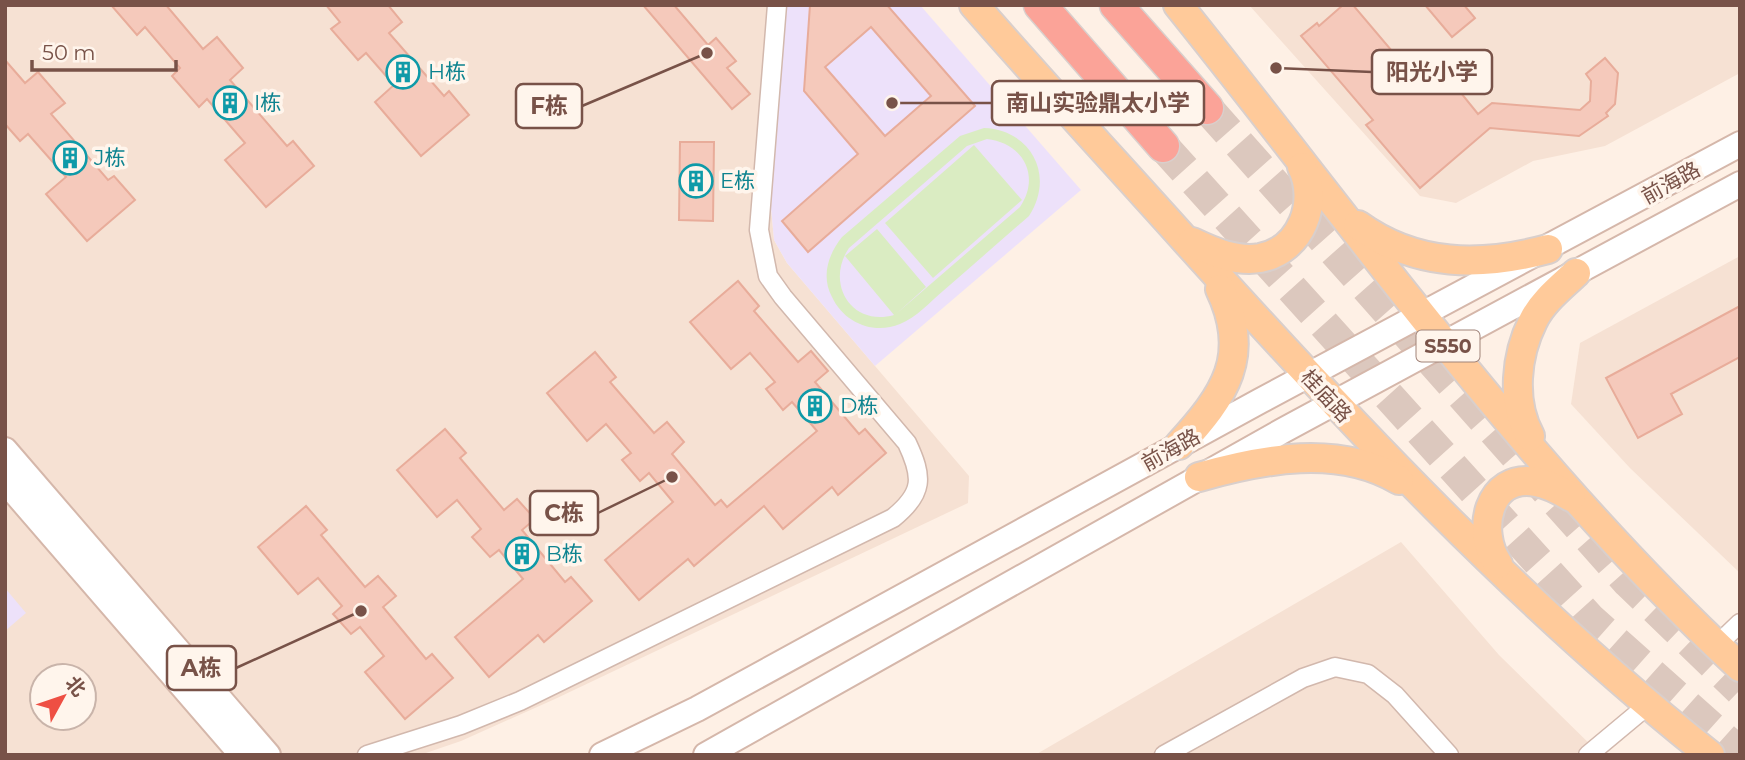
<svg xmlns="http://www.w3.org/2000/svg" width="1745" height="760" viewBox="0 0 1745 760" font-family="Montserrat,'Noto Sans SC',sans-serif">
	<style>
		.residential { fill: #f6e1d3; fill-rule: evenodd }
		.education { fill: #ede1fa }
		.green { fill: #daecc2; fill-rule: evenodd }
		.building { fill: #f5c9bb; stroke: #e8ac9a; stroke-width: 2; fill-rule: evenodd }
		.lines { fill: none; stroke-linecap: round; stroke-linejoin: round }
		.highway-tunnel { stroke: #dcc8be; stroke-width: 32; stroke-dasharray: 32 16; stroke-linecap: butt }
		.street-casing { stroke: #d2b8ad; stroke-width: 21 }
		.secondary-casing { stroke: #d5b7aa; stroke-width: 28 }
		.primary-casing { stroke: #d9cfcc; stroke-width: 32 }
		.highway-casing { stroke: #d9cfcc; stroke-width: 35 }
		.street { stroke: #fff; stroke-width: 18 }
		.secondary { stroke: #fff; stroke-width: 24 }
		.primary { stroke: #ffca9a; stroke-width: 28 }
		.highway { stroke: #fba398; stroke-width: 32 }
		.labels { text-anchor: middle; stroke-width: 7; stroke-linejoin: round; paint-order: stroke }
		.shield { fill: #fff5ec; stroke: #a08379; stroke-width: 2 }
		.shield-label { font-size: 19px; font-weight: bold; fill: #785248 }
		.culture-label { font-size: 21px; fill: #0d838f; stroke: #fff5ec; text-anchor: start }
		.street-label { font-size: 21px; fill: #785248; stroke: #fff5ec }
		.leader { fill: none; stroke: #785248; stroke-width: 2.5 }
		.callout-dot { fill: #785248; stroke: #fff5ec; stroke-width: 2.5 }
		.callout { fill: #fff5ec; stroke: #785248; stroke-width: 2.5 }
		.callout-label { font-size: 23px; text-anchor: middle; font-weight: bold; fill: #785248 }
	</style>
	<rect width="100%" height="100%" fill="#fef0e5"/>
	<g class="residential">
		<path d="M 5,5 L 785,5 L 771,208 L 774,240 L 787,263 L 969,476 L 968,503 L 555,699 L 461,741 L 420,755 L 5,755 ZM 42,676 L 84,676 L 84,718 L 42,718 Z"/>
		<path d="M 1249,5 L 1740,5 L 1740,73 L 1605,146 L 1533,161 L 1456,203 L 1420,196 Z"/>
		<path d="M 1740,256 L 1740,573 L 1630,468 L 1571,404 L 1580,343 Z"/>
		<path d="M 1401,542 L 1499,655 L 1601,755 L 1035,755 Z"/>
	</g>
	<g class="education">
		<path d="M 785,5 L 920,5 L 1081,190 L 875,366 L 787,263 L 774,240 L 771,208 Z"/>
		<path d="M 5,588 L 26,613 L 5,631 Z"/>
	</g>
	<g class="green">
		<path d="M 984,128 C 1032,130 1055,176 1029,216 C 1000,241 972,266 943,291 C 930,302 917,317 900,324 C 874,335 844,323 832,297 C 821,276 828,255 842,237 L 960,136 ZM 987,139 C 1023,143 1041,176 1020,207 L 896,314 L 926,287 L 877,229 L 845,256 L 894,315 C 851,327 825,283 849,248 L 967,146 Z"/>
		<path d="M 974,145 L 1022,200 L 933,278 L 885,223 Z"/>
	</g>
	<g class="building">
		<path d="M 111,5 L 166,5 L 203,49 L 217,37 L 243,68 L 230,80 L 287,146 L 293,141 L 314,166 L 266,207 L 225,160 L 245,143 L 207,99 L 199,107 L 172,76 L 180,68 L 145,27 L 137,35 Z"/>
		<path d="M 326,5 L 388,5 L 402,22 L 389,33 L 444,96 L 449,91 L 469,115 L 421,156 L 375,102 L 394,85 L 366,53 L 358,60 L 331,29 L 340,22 Z"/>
		<path d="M 643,5 L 674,5 L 708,45 L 716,38 L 736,61 L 727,68 L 750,94 L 732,109 Z"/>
		<path d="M 810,5 L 887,5 L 975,106 L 808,252 L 782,221 L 858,154 L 804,91 ZM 871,27 L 931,96 L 885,136 L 825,67 Z"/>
		<path d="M 1343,5 L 1353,5 L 1425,90 L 1461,93 L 1478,114 L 1492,103 L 1580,110 L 1590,101 L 1591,81 L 1586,74 L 1605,58 L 1618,73 L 1615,104 L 1606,113 L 1608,116 L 1579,136 L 1490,128 L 1420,188 L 1366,125 L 1373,120 L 1301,36 L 1317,23 L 1319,26 Z"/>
		<path d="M 1425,5 L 1464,5 L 1475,18 L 1452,37 Z"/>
		<path d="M 5,60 L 25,83 L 38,72 L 65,103 L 51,114 L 108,180 L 114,176 L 135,200 L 87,241 L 46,194 L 66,177 L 28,134 L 20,141 L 5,124 Z"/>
		<path d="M 680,142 L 714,142 L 713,221 L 679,220 Z"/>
		<path d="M 738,281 L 759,306 L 754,311 L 798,362 L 811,351 L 828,371 L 815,382 L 859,434 L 865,429 L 886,453 L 838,495 L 832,487 L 783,529 L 764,506 L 694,566 L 688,559 L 639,600 L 605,560 L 673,502 L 649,473 L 640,481 L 622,460 L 631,453 L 606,424 L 587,441 L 547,393 L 595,352 L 616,377 L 610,382 L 654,433 L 667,422 L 684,442 L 672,454 L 715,505 L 721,500 L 727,507 L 817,431 L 792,402 L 783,410 L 766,389 L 775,382 L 750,353 L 731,369 L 690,322 Z"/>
		<path d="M 1740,306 L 1740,357 L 1671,394 L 1682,414 L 1638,438 L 1606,378 Z"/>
		<path d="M 445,429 L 466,453 L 460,458 L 504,510 L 517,499 L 535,519 L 522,530 L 565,582 L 571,577 L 592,601 L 544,642 L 538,635 L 489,677 L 455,637 L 523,579 L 499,550 L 490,557 L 472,537 L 481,529 L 457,500 L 437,517 L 397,470 Z"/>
		<path d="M 306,506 L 327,530 L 321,535 L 365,587 L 378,576 L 396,596 L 383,607 L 426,659 L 432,654 L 453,678 L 405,719 L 365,672 L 384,656 L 360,627 L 351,634 L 333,614 L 342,606 L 318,578 L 298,594 L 258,547 Z"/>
	</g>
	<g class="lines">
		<g class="highway-tunnel">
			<path d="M 1207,108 L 1628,582 L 1740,690"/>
			<path d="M 1163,146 L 1590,619 L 1740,753"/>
		</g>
		<defs>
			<g id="street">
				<path d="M 1716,646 L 1740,623"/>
				<path d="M 367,755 L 461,725 L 520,701 L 893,518 C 924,493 923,477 907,443 L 783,297 L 768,276 L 759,230 L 777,5"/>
				<path d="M 1164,755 L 1303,678 L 1335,667 L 1368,674 L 1395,695 L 1449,755"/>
				<path d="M 1588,755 L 1648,705"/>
			</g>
			<g id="secondary">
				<path d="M 5,450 L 268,755"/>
				<path d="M 5,481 L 242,755"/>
				<path d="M 602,755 L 697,709 L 1260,401 L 1740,144"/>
				<path d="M 706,755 L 1284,430 L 1740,184"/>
			</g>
			<g id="primary">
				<path d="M 974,5 C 1044,85 1115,162 1186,241 C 1350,423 1518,602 1710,755"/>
				<path d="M 1178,5 C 1359,230 1527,470 1740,667"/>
				<path d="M 1358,225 C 1416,267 1481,267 1548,249"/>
				<path d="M 1192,242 C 1213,252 1236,262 1260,258 C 1302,250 1319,202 1302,167"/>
				<path d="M 1530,436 C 1511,401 1516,355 1533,321 C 1542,302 1561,287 1576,273"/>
				<path d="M 1179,445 C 1225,395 1252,356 1220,289"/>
				<path d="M 1199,477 C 1263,459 1338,444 1399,480"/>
				<path d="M 1498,564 C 1476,532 1487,473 1536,482 C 1548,484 1561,491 1571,497"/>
			</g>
			<g id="highway">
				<path d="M 1040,5 L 1163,146"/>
				<path d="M 1116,5 L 1207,108"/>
			</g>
		</defs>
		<use href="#street" class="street-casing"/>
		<use href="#secondary" class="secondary-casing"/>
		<use href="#primary" class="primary-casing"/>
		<use href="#highway" class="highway-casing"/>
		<use href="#street" class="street"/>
		<use href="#secondary" class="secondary"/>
		<use href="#primary" class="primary"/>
		<use href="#highway" class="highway"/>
	</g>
	<defs>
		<symbol id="building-ring" viewBox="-11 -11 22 22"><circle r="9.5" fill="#fff5ec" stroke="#0f9aa8" stroke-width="1.5"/><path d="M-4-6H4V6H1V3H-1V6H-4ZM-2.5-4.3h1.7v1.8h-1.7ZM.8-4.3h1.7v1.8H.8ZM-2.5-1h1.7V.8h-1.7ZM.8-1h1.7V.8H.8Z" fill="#0f9aa8"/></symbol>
	</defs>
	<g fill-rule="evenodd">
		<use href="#building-ring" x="384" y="53" width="38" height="38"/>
		<use href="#building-ring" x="211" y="84" width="38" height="38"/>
		<use href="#building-ring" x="51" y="139" width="38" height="38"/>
		<use href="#building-ring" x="677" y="162" width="38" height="38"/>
		<use href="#building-ring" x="796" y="387" width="38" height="38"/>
		<use href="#building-ring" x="503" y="535" width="38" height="38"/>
	</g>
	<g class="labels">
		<rect class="shield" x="1416.5" y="330.5" width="63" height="31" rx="5"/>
		<g class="shield-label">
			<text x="1448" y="353">S550</text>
		</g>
		<g class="culture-label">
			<text x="428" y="79">H栋</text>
			<text x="254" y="110">I栋</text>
			<text x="94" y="165">J栋</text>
			<text x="720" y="188">E栋</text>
			<text x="840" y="413">D栋</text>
			<text x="546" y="561">B栋</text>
		</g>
		<g class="street-label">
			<text transform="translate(1671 183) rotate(-29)" y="7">前海路</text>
			<text transform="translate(1326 396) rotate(47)" y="7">桂庙路</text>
			<text transform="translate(1171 450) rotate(-29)" y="7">前海路</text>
		</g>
	</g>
	<path class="leader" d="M1276 68L1372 72M892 103L992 103M707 53L582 106M672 477L598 513M361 611L236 668"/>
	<g class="callout-dot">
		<circle cx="1276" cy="68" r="7"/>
		<circle cx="892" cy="103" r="7"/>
		<circle cx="707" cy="53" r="7"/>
		<circle cx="672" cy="477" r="7"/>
		<circle cx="361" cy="611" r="7"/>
	</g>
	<g class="callout">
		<rect x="1372" y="50" width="120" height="44" rx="7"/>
		<rect x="992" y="81" width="212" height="44" rx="7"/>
		<rect x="516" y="84" width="66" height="44" rx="7"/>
		<rect x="530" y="491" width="68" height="44" rx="7"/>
		<rect x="167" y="646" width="69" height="44" rx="7"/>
	</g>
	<g class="callout-label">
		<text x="1432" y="80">阳光小学</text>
		<text x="1098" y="111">南山实验鼎太小学</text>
		<text x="549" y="114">F栋</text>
		<text x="564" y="521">C栋</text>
		<text x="201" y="676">A栋</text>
	</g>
	<rect width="1745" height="760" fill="none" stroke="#785248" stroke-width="14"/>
	<g transform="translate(63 697) rotate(50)"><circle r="33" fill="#fff5ec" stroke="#c9b4aa" stroke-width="2"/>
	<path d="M0-5L12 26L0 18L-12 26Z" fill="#ee4f43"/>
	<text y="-10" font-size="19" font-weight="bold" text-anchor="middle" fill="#785248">北</text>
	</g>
	<path d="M32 60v10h144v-10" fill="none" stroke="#785248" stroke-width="3.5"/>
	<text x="42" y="60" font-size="21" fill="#785248" stroke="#fff5ec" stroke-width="5" paint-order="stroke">50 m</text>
</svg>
